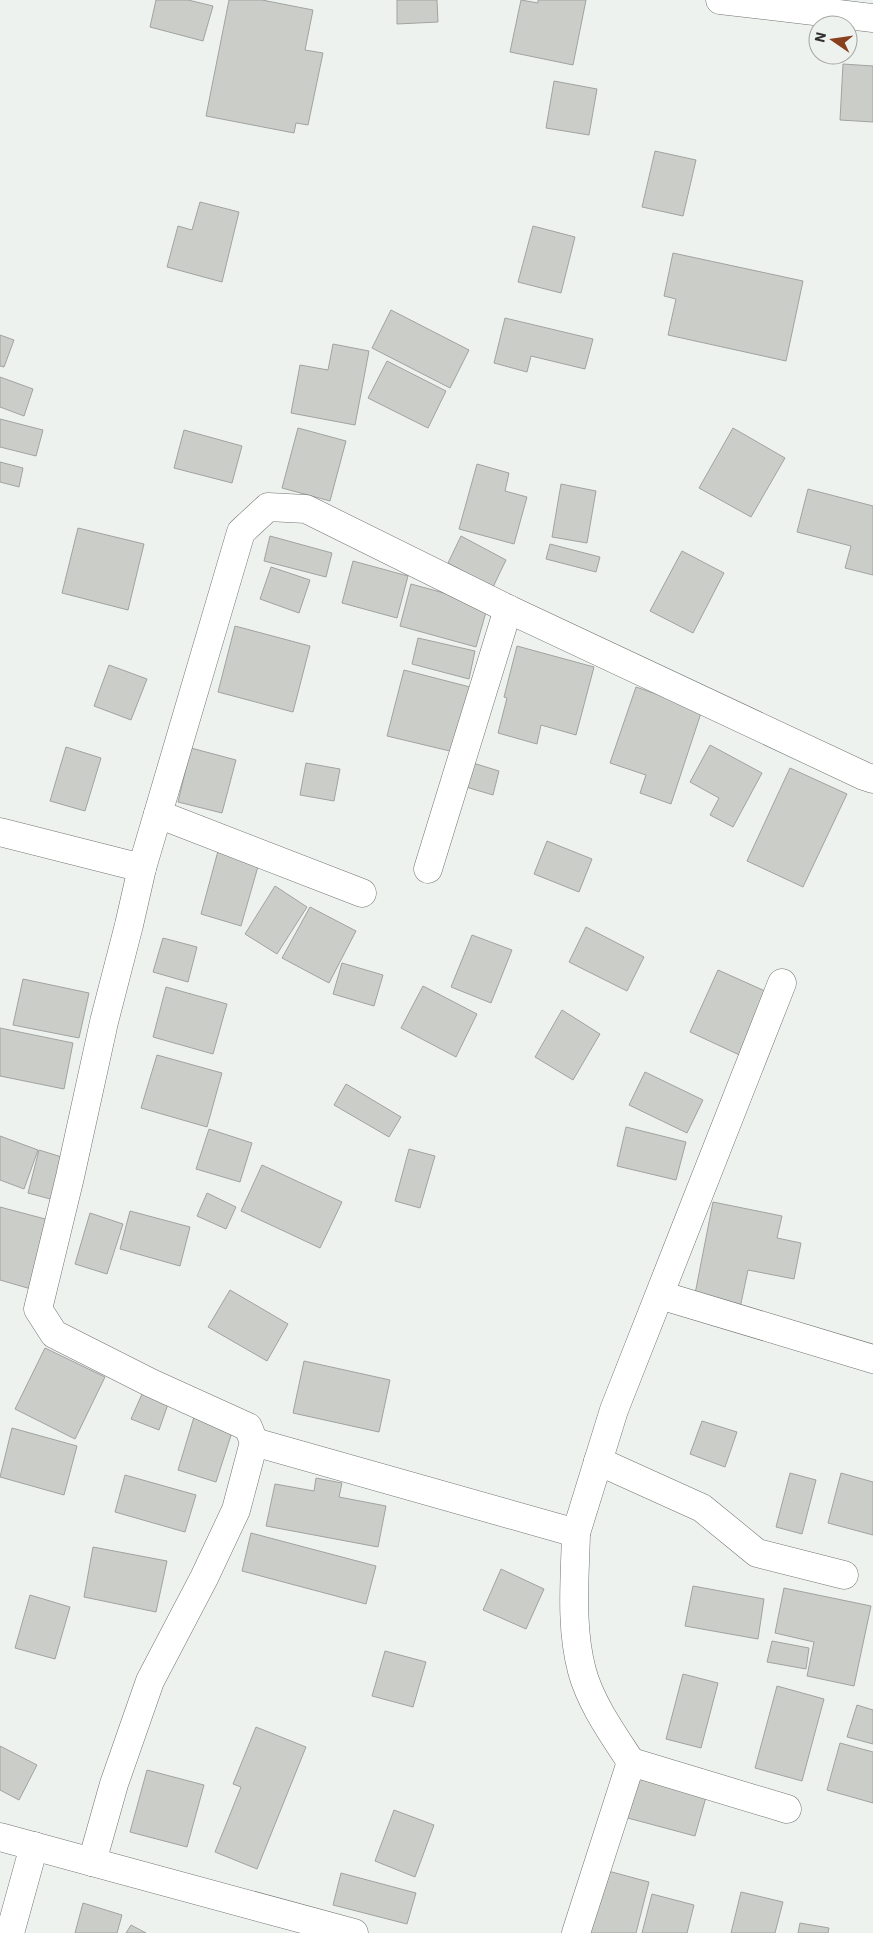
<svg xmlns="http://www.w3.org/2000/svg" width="873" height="1933" viewBox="0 0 873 1933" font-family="'IBM Plex Sans',sans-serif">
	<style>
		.building { fill: #cbcdc9; stroke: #a1a3a0 }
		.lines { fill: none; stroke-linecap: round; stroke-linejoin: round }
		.minor-casing { stroke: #717471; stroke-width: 29 }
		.minor { stroke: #fff; stroke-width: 28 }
	</style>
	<rect width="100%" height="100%" fill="#eef2ef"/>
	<g class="building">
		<path d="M 156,0 L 188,0 L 213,6 L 203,41 L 150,27 Z"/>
		<path d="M 229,0 L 262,0 L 313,10 L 305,50 L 323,53 L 308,125 L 296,123 L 294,133 L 206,116 Z"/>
		<path d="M 397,0 L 437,0 L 438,22 L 397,24 Z"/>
		<path d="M 521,0 L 538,3 L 538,0 L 586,0 L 573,65 L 510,52 Z"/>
		<path d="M 843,64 L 873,66 L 873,122 L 840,120 Z"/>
		<path d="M 554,81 L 597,89 L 589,135 L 546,128 Z"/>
		<path d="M 655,151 L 696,160 L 683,216 L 642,207 Z"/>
		<path d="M 200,202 L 239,212 L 222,282 L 167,267 L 178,226 L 192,230 Z"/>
		<path d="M 533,226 L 575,237 L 561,293 L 518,282 Z"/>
		<path d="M 673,253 L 803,281 L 786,361 L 668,335 L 676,299 L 664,296 Z"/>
		<path d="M 391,310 L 469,350 L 450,388 L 372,348 Z"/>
		<path d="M 505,318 L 593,339 L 585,369 L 531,356 L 527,372 L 494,363 Z"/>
		<path d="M 0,335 L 14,340 L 4,367 L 0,366 Z"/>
		<path d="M 333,344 L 369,351 L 355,425 L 291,413 L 300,365 L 328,370 Z"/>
		<path d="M 387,361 L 446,391 L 428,428 L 368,398 Z"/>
		<path d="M 0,377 L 33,389 L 24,416 L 0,407 Z"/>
		<path d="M 0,419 L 43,430 L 36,456 L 0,447 Z"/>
		<path d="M 298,428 L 346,441 L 330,501 L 282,488 Z"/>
		<path d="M 733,428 L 785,458 L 751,517 L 699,488 Z"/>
		<path d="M 184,430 L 242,446 L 232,483 L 174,468 Z"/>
		<path d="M 0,462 L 23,468 L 19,487 L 0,482 Z"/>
		<path d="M 477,464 L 509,473 L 505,491 L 527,497 L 514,544 L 459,529 Z"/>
		<path d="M 561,484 L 596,491 L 587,543 L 552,537 Z"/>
		<path d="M 808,489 L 873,506 L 873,575 L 845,568 L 851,546 L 797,532 Z"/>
		<path d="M 78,528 L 144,544 L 128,610 L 62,593 Z"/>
		<path d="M 270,536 L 332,553 L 326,577 L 264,561 Z"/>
		<path d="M 461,536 L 506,560 L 493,587 L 448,563 Z"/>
		<path d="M 550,544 L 600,557 L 596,572 L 546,559 Z"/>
		<path d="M 682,551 L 724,573 L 693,633 L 650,611 Z"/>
		<path d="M 353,561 L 408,576 L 397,618 L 342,603 Z"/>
		<path d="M 271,567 L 310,580 L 299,613 L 260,599 Z"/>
		<path d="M 411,584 L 488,605 L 476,647 L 400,626 Z"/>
		<path d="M 235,626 L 310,646 L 293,712 L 218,692 Z"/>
		<path d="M 418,638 L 475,651 L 469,679 L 412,664 Z"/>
		<path d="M 517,646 L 594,667 L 576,735 L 541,725 L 537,744 L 498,733 L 507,698 L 504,697 Z"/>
		<path d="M 109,665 L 147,679 L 131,720 L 94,706 Z"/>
		<path d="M 404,670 L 470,687 L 454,752 L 387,736 Z"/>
		<path d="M 636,687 L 702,710 L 671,804 L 640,793 L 646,775 L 610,763 Z"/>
		<path d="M 710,745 L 762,773 L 733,827 L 710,815 L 719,798 L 690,782 Z"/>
		<path d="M 66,747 L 101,758 L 85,811 L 50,801 Z"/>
		<path d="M 191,748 L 236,760 L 222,813 L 178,802 Z"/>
		<path d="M 306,763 L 340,769 L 334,801 L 300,795 Z"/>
		<path d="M 473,763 L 499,771 L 493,795 L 466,787 Z"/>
		<path d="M 790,768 L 847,794 L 803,887 L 747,861 Z"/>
		<path d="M 547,841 L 592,859 L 579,892 L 534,874 Z"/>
		<path d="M 218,851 L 259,863 L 241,926 L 201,914 Z"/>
		<path d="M 275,886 L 307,907 L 277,954 L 245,934 Z"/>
		<path d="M 310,907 L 356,931 L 329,983 L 282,958 Z"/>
		<path d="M 586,927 L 644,957 L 627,991 L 569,962 Z"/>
		<path d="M 472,935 L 512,950 L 491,1003 L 451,987 Z"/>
		<path d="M 163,938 L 197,947 L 188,982 L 153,972 Z"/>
		<path d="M 342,963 L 383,975 L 374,1006 L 333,994 Z"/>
		<path d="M 718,970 L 774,995 L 746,1058 L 690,1032 Z"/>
		<path d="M 23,979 L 89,993 L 79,1038 L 13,1025 Z"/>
		<path d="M 423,986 L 477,1014 L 456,1057 L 401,1028 Z"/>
		<path d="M 166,987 L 227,1004 L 213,1054 L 153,1037 Z"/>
		<path d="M 562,1010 L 600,1034 L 573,1080 L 535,1057 Z"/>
		<path d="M 0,1028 L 73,1043 L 64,1089 L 0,1076 Z"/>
		<path d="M 157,1055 L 222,1073 L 207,1127 L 141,1108 Z"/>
		<path d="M 645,1072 L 703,1100 L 687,1133 L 629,1105 Z"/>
		<path d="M 346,1084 L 401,1117 L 389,1137 L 334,1105 Z"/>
		<path d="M 626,1127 L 686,1142 L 676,1180 L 617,1166 Z"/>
		<path d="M 209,1129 L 252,1143 L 240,1182 L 196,1169 Z"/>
		<path d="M 0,1136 L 38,1150 L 24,1189 L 0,1180 Z"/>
		<path d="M 409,1149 L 435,1156 L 420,1208 L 395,1201 Z"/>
		<path d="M 39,1150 L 65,1158 L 54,1200 L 28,1193 Z"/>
		<path d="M 262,1165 L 342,1202 L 320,1248 L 241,1211 Z"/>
		<path d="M 207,1193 L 236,1207 L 226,1229 L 197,1216 Z"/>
		<path d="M 713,1202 L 782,1216 L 777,1238 L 801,1243 L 794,1279 L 748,1270 L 740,1308 L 694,1299 Z"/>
		<path d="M 0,1207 L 49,1220 L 31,1289 L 0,1280 Z"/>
		<path d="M 130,1211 L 190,1227 L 180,1266 L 120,1249 Z"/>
		<path d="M 90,1213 L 123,1224 L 107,1274 L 75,1264 Z"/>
		<path d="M 230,1290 L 288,1324 L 267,1361 L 208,1327 Z"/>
		<path d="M 45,1348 L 105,1377 L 75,1439 L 15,1409 Z"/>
		<path d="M 304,1361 L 390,1380 L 379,1432 L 293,1413 Z"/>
		<path d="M 142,1394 L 168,1404 L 159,1430 L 131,1419 Z"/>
		<path d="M 194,1417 L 233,1429 L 216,1482 L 178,1470 Z"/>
		<path d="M 702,1421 L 737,1432 L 725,1467 L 690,1454 Z"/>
		<path d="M 12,1428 L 77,1446 L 64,1495 L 0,1477 Z"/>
		<path d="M 790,1473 L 816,1480 L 802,1534 L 776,1527 Z"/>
		<path d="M 841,1473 L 873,1482 L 873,1535 L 828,1523 Z"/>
		<path d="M 125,1475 L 196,1495 L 185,1532 L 115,1512 Z"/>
		<path d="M 316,1478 L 342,1483 L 339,1497 L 386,1506 L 378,1547 L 266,1526 L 275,1484 L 314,1491 Z"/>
		<path d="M 251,1533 L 376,1566 L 366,1604 L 242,1571 Z"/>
		<path d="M 93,1547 L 167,1561 L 156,1612 L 84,1597 Z"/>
		<path d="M 501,1569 L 544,1589 L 526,1629 L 483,1610 Z"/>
		<path d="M 693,1586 L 764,1599 L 758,1639 L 685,1626 Z"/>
		<path d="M 784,1588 L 871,1606 L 854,1686 L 807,1676 L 814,1642 L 775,1633 Z"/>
		<path d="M 30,1595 L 70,1607 L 55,1659 L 15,1648 Z"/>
		<path d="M 772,1641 L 809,1648 L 806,1669 L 767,1662 Z"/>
		<path d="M 385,1651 L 426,1662 L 413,1707 L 372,1696 Z"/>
		<path d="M 683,1674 L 718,1683 L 701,1748 L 666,1739 Z"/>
		<path d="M 777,1686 L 824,1699 L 802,1781 L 755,1768 Z"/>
		<path d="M 857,1705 L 873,1710 L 873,1744 L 847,1737 Z"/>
		<path d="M 256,1727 L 306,1747 L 257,1869 L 215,1852 L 241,1787 L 233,1784 Z"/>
		<path d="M 840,1743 L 873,1752 L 873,1803 L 827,1790 Z"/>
		<path d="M 0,1746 L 37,1765 L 19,1800 L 0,1790 Z"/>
		<path d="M 147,1770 L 204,1785 L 187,1847 L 130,1832 Z"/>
		<path d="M 635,1777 L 706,1797 L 695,1836 L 624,1817 Z"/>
		<path d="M 394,1810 L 434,1825 L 415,1877 L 375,1861 Z"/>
		<path d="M 597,1868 L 649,1882 L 636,1933 L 580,1933 Z"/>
		<path d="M 341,1873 L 416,1893 L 407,1924 L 333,1905 Z"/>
		<path d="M 741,1892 L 783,1902 L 775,1933 L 731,1933 Z"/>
		<path d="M 652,1894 L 694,1905 L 687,1933 L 642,1933 Z"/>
		<path d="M 83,1903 L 122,1915 L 117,1933 L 75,1933 Z"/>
		<path d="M 800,1923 L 829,1928 L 828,1933 L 798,1933 Z"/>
		<path d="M 131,1925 L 146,1933 L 126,1933 Z"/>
	</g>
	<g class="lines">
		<defs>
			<g id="minor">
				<path d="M 720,0 L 873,18"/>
				<path d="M 158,814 L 362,893"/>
				<path d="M 0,832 L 142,868"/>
				<path d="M 428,869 L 508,609"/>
				<path d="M 660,1295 L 873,1359"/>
				<path d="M 254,1442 L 576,1533 L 614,1410 L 782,983"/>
				<path d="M 598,1461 L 702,1508 L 757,1553 L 844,1575"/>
				<path d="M 576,1533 C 575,1578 570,1626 582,1671 C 591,1704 613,1734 631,1762"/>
				<path d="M 0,1837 L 354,1933"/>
				<path d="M 92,1862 L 114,1784 L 150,1681 L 204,1578 L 236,1510 L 254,1442 L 248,1427 L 151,1383 L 54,1334 L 38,1309 L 70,1177 L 104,1022 L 129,925 L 142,868 L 241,532 L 268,507 L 306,509 L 508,609 L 864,776 L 873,779"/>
				<path d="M 10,1933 L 34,1846"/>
				<path d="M 576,1933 L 631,1762 L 787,1809"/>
			</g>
		</defs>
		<use href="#minor" class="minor-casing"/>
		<use href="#minor" class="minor"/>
	</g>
	<g transform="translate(833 40) rotate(283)"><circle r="24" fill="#eef2ef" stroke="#a2a4a2"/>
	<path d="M0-4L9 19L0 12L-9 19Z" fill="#88401f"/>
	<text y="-8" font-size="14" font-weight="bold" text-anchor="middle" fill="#2f302f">N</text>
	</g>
</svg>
